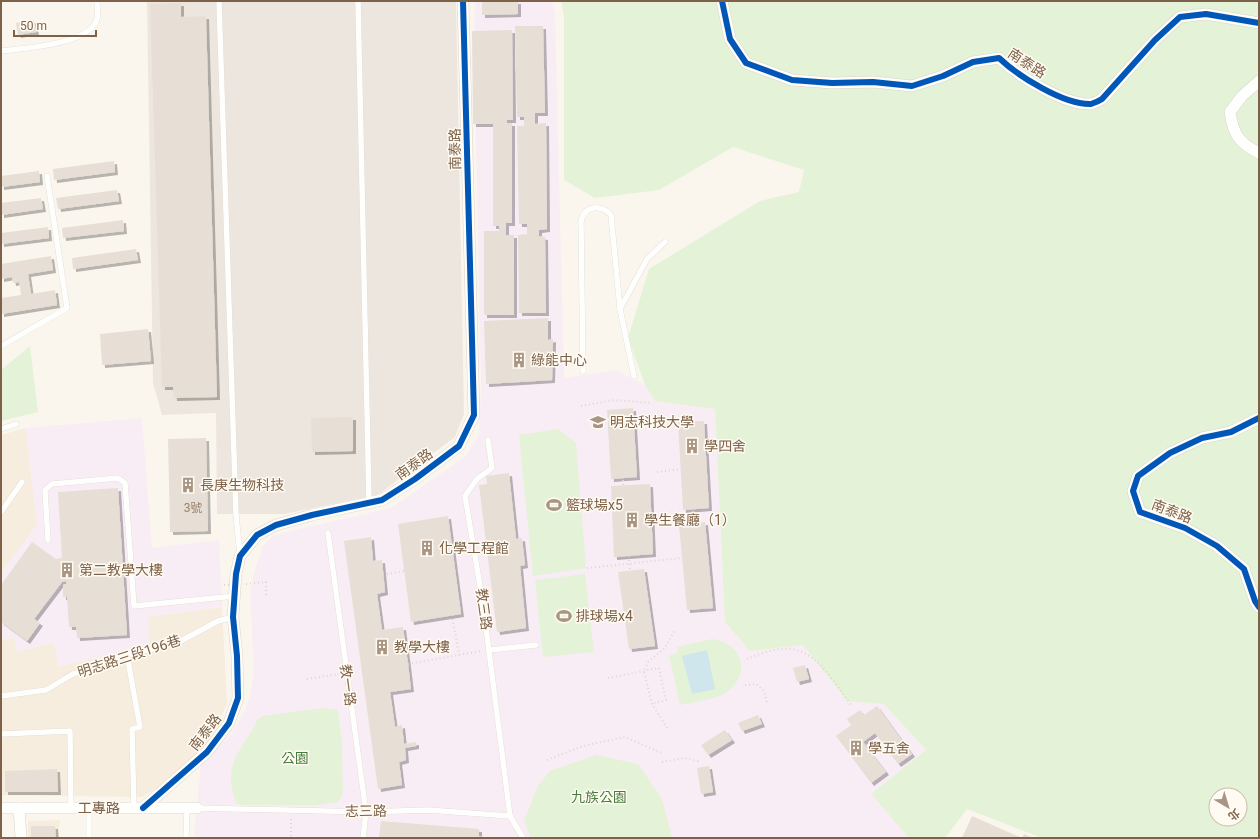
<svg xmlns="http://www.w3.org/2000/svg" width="1260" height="839" viewBox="0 0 1260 839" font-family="Roboto,'Noto Sans TC',sans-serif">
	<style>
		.residential { fill: #f6edde }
		.industrial { fill: #ede6de }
		.education { fill: #f8edf5 }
		.green { fill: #e4f2d7; fill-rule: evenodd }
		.water { fill: #cee6ec }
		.building { fill: #e7dfd5; filter: url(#shadow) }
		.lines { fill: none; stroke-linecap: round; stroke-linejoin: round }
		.service-casing { stroke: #dad3cc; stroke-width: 6 }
		.minor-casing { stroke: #dad3cc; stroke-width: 12 }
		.path { stroke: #ddd6ce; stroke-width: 2; stroke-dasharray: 1 3; stroke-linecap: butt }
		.service { stroke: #fefefc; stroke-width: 5.5 }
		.minor { stroke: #fefefc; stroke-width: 11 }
		.path-bridge { stroke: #ddd6ce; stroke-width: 2; stroke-dasharray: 1 3; stroke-linecap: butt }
		.cycleway-casing { stroke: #fffbf2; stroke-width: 8 }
		.cycleway { stroke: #0057b8; stroke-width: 6 }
		.labels { text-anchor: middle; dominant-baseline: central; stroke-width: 3; stroke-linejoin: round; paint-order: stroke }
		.number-label { font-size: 12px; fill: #99826e }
		.street-label { font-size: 14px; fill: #7d6149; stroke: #fffbf2 }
		.poi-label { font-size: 14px; fill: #7d6149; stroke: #fffbf2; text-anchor: start }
		.park-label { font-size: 14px; fill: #497d3d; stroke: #fffbf2 }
	</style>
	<defs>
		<filter id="shadow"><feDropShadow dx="3" dy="3" stdDeviation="0" flood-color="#0004"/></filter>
	</defs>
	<rect width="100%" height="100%" fill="#faf6ee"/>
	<g class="residential">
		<polygon points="26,428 37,525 1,573 1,435"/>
		<polygon points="222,607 227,704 204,748 158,787 142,797 1,795 1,639 15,638 17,652 54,642 59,667 148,617"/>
		<polygon points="60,820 58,838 28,838 28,821"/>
	</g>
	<polygon class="industrial" points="147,1 456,1 464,414 455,437 378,495 284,514 217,514 216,413 162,415 153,383"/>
	<g class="education">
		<polygon points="475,1 552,1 555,15 564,378 615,370 645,385 655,401 715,409 725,622 750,651 803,645 847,701 884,704 926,750 871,794 909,838 194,838 201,763 232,733 245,710 250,696 254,674 250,595 254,573 263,546 273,536 282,533 391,508 465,457 479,435 481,388 474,38"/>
		<polygon points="142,418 152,548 219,540 222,607 148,617 150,645 59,667 54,642 17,652 15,638 1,639 1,573 37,525 26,428"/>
	</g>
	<g class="green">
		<path d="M561 1H1259V838H1042L967 809 945 838H909L871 794 926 750 884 704 847 701 803 645 750 651 725 622 715 409 655 401 645 385 628 338 649 269 760 201 799 192 804 170 733 147 659 190 595 198 564 180V17ZM1216 795H1240V819H1216Z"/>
		<polygon points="30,346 38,412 1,421 1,370"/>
		<polygon points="558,429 576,443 586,568 533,576 519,435"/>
		<polygon points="585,574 594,652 543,657 535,580"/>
		<path d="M712 639C742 643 752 673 727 692 721 698 690 703 680 705L669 655 678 653 677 647Z"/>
		<path d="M323 708 338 710 342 742 343 794 338 802 319 805H243L236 803C222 760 240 755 258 719L263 716Z"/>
		<polygon points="596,755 638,764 662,799 672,838 531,838 524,821 538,786 550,771"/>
	</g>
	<polygon class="water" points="707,650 715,689 692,694 682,656"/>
	<g class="building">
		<polygon points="482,1 518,1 518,14 482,15"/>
		<polygon points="181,3 181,17 206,16 217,397 174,398 173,387 162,387 150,4"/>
		<polygon points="34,20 36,32 18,35 16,23"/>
		<polygon points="515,26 543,26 545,113 535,113 535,124 546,123 547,229 539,230 539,236 545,237 546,313 519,313 518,235 527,234 527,224 519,224 517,126 524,126 524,117 517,117"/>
		<polygon points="512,30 513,120 507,120 507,123 512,123 512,223 506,223 506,235 514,235 514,315 484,315 484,231 499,231 499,226 493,226 493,124 473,124 472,31"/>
		<polygon points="114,161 115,172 54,180 53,169"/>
		<polygon points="39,171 40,182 1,187 1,176"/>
		<polygon points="117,190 119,201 58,209 56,198"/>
		<polygon points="41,198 43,209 1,215 1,203"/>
		<polygon points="123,220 124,231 63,238 62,228"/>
		<polygon points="48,227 49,238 1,244 1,233"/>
		<polygon points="136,249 138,260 73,269 72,258"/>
		<polygon points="51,256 53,270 28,274 31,294 55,290 57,305 1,314 1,298 21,295 19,282 13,283 12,277 1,279 1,264"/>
		<polygon points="548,318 548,340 553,339 552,380 486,384 484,321"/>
		<polygon points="148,329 151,361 102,365 100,334"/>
		<polygon points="633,408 637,477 611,479 607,410"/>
		<polygon points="353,417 353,451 312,452 311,418"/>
		<polygon points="704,421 709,508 683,510 678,422"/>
		<polygon points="206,438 208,531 170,532 168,439"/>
		<polygon points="509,473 516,539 522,538 525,565 520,566 526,628 497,632 479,485 487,484 486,476"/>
		<polygon points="650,484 653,554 614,557 611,486"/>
		<polygon points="118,488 127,635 77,638 76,627 69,627 67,597 63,597 63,585 66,584 66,581 62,582 34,619 40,623 27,641 1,622 1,585 32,542 56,559 62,558 58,492"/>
		<polygon points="448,516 461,614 411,622 398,524"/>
		<polygon points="705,522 713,608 687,610 679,525"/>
		<polygon points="371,537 373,561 382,560 385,592 377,594 382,630 403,627 408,664 411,689 390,692 395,727 402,725 404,744 416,742 416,746 405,748 406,760 399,762 402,785 378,789 344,541"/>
		<polygon points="644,569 655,646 629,649 618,572"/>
		<polygon points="805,665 809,679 797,682 793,668"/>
		<polygon points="877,706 912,754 898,764 875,733 863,742 886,772 871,783 836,736 851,725 847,719 860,710 864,715"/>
		<polygon points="758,715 762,724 742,731 738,723"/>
		<polygon points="725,730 732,740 708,755 701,745"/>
		<polygon points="709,766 713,792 701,794 697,768"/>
		<polygon points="57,769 58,792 5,792 5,771"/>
		<polygon points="972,816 1022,838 1024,834 1033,838 962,838"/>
		<polygon points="381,821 479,829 479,836 484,838 379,838"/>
		<polygon points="31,826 55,826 56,838 31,838"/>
	</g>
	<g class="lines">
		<defs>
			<g id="service">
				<polyline points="219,1 236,515 240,555"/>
				<polyline points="358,1 369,503"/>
				<path d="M1 51C23 48 90 45 97 19 98 14 97 7 97 1"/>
				<polyline points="620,309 647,259 665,242"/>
				<polyline points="1,346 67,308 47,176"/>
				<path d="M583 371 581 222C584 205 601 204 611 215L620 309 634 376"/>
				<polyline points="1,429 16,424"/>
				<polyline points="488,440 492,468 477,479 465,496 483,604 510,816"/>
				<polyline points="1,512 22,482"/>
				<polyline points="328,533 366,812 363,838"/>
				<polyline points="48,540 45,490 52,484 118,478 125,483 134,606 235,596"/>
				<polyline points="490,650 536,645"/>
				<polyline points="127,655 140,727 132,729 134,808"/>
				<polyline points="1,696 46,690 73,674 127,655 179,642 218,621 233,617"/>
				<polyline points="1,734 70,731 71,808"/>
				<polyline points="197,808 366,812 428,810 510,816 523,838"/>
				<polyline points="89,838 89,808"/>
				<polyline points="186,838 187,808"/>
			</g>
			<g id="minor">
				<path d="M722 1 730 39 746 63 792 80 832 83 873 82 912 86 943 76 973 62 999 58C1018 76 1064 105 1091 104 1094 103 1099 101 1102 99L1155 40 1180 17 1206 14 1259 23"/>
				<path d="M1259 81 1242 96 1230 112C1233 134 1239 143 1259 153"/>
				<polyline points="1259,418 1231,432 1202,438 1170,453 1138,476 1133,491 1140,512 1185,528 1217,546 1244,569 1255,601 1259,607"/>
				<polyline points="1,808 197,808"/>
				<polyline points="19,808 21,838"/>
				<polyline points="143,808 207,752 229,723 238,698 237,656 233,617 236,574 240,556 257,535 276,525 312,515 382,500 415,479 459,446 474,415 463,1"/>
			</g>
		</defs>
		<use href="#service" class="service-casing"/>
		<use href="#minor" class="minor-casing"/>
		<g class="path">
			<polyline points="581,406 614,400 651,403"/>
			<polyline points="657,472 681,469"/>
			<polyline points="623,485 623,478"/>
			<polyline points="587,568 682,558"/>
			<polyline points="383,575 404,571"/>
			<polyline points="246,584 266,582 266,596"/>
			<polyline points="452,615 459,655"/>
			<path d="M747 659C760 654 774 648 789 649 817 650 836 685 851 705"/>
			<polyline points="408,664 481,651"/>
			<polyline points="608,678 659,668 666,700 652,704"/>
			<polyline points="307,679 339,674"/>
			<polyline points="745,685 756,684 764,691 767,702"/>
			<polyline points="667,728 652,704 644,672 648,662 665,648 675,630"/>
			<polyline points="547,760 583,746 625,737 662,753"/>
			<polyline points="662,762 685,758 701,762"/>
			<polyline points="291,819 291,838"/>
		</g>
		<use href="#service" class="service"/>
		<use href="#minor" class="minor"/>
		<g class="path-bridge">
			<polyline points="629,556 630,571"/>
			<polyline points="224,585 237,584"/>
		</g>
		<defs>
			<g id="cycleway">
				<path d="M722 1 730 39 746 63 792 80 832 83 873 82 912 86 943 76 973 62 999 58C1018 76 1064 105 1091 104 1094 103 1099 101 1102 99L1155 40 1180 17 1206 14 1259 23"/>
				<polyline points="1259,418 1231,432 1202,438 1170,453 1138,476 1133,491 1140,512 1185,528 1217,546 1244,569 1255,601 1259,607"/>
				<polyline points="143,808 207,752 229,723 238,698 237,656 233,617 236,574 240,556 257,535 276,525 312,515 382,500 415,479 459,446 474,415 463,1"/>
			</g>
		</defs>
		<use href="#cycleway" class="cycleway-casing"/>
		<use href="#cycleway" class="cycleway"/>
	</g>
	<defs>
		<symbol id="building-bare" viewBox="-9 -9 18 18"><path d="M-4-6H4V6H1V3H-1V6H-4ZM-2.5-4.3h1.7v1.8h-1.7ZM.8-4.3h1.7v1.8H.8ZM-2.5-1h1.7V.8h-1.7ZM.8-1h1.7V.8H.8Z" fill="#a99583" stroke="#fffbf2" stroke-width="2.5" paint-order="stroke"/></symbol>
		<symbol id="university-bare" viewBox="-9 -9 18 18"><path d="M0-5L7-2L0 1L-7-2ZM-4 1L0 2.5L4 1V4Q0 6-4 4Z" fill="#a99583" stroke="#fffbf2" stroke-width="2.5" paint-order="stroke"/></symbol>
		<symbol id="stadium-bare" viewBox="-9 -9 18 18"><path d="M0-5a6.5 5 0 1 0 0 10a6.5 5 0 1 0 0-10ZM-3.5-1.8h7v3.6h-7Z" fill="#a99583" stroke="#fffbf2" stroke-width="2.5" paint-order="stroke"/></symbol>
	</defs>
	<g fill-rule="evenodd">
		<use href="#building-bare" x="508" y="349" width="22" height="22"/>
		<use href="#university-bare" x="587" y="411" width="22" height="22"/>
		<use href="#building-bare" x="681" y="435" width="22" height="22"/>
		<use href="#building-bare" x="177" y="474" width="22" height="22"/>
		<use href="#stadium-bare" x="543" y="494" width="22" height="22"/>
		<use href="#building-bare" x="621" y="509" width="22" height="22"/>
		<use href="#building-bare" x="416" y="537" width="22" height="22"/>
		<use href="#building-bare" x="56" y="559" width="22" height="22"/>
		<use href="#stadium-bare" x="553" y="605" width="22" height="22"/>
		<use href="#building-bare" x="371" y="636" width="22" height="22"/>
		<use href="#building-bare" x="845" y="737" width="22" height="22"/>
	</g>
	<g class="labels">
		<g class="number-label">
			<text x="193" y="508">3號</text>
		</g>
		<g class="street-label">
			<text transform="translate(1027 63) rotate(33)">南泰路</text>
			<text transform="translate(455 149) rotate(-91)">南泰路</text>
			<text transform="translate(414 464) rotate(-36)">南泰路</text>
			<text transform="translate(1172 511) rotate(21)">南泰路</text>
			<text transform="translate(484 609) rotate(82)">教三路</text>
			<text transform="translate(129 656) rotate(-18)">明志路三段196巷</text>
			<text transform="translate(348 685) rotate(82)">教一路</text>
			<text transform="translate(205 732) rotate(-52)">南泰路</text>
			<text x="99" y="808">工專路</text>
			<text transform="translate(366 811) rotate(-1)">志三路</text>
		</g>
		<g class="poi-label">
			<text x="531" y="360">綠能中心</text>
			<text x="610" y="422">明志科技大學</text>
			<text x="704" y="446">學四舍</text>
			<text x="200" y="485">長庚生物科技</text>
			<text x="566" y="505">籃球場x5</text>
			<text x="644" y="520">學生餐廳（1）</text>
			<text x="439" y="548">化學工程館</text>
			<text x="79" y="570">第二教學大樓</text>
			<text x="576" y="616">排球場x4</text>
			<text x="394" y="647">教學大樓</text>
			<text x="868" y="748">學五舍</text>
		</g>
		<g class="park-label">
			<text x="295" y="758">公園</text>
			<text x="599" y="797">九族公園</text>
		</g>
	</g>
	<rect width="1260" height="839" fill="none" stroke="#7d6149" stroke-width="4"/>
	<g transform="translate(1228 807) rotate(142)"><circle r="19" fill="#fffbf2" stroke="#cbbdae"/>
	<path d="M0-3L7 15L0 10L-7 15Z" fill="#a99583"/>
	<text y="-6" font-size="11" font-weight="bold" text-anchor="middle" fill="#7d6149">北</text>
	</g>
	<path d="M14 30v6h82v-6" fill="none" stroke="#7d6149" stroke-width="2"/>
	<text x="20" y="30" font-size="12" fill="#7d6149" stroke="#fffbf2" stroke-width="3" paint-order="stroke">50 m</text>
</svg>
